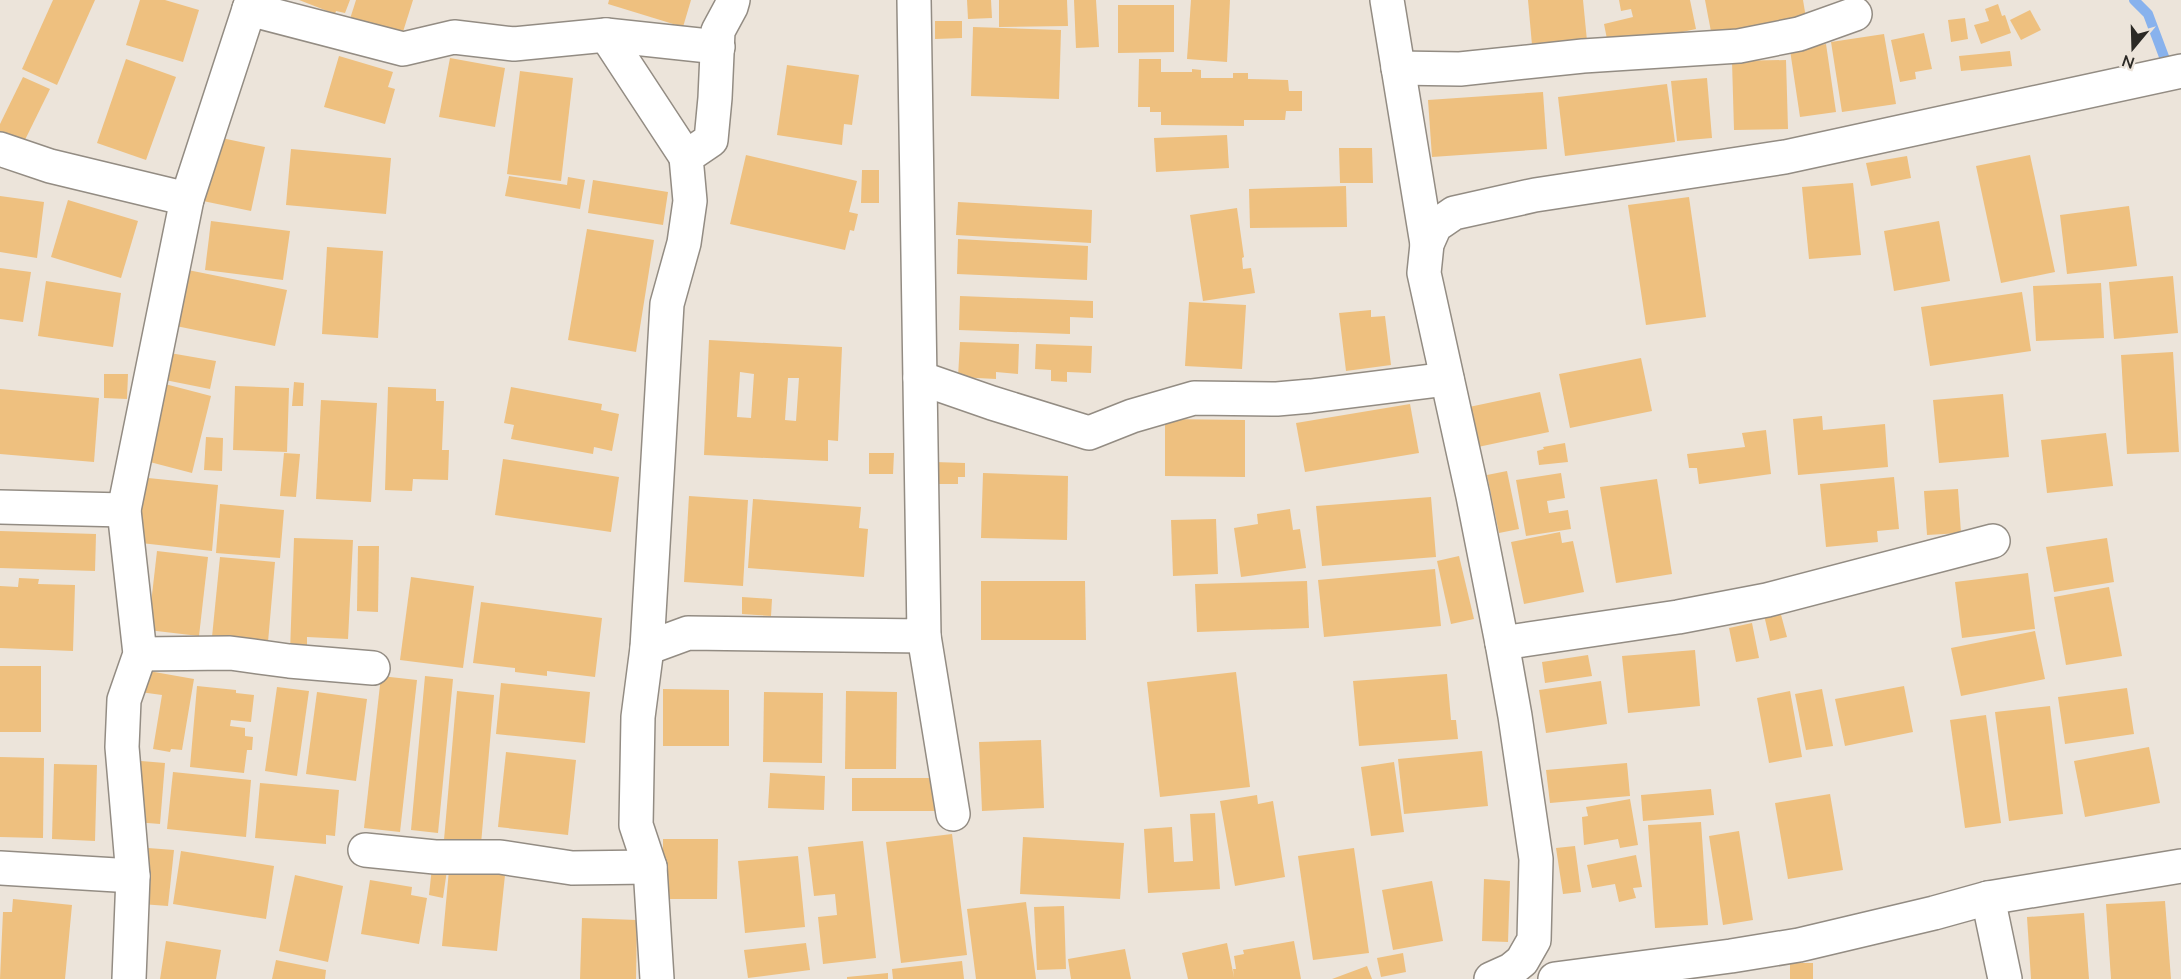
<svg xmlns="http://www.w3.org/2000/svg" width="2181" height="979" viewBox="0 0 2181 979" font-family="Mulish,sans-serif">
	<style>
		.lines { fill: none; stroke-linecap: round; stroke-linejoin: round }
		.stream { stroke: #88b2ed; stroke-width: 10 }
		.building { fill: #eec07f; fill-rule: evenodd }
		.minor-casing { stroke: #938c83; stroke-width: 36 }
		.minor { stroke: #fff; stroke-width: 33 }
	</style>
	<rect width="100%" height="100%" fill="#ece4da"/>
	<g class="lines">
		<polyline class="stream" points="2134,0 2148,14 2169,70"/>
	</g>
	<g class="building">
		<polygon points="53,0 95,0 57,85 22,69"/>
		<polygon points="140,0 165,0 199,10 183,62 126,45"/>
		<polygon points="299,0 350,0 345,13 336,11 335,14"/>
		<polygon points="356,0 413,0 402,35 350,19"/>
		<polygon points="609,0 691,0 683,27 608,4"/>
		<polygon points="967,0 991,0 992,18 968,19"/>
		<polygon points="999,0 1067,0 1068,26 999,27"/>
		<polygon points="1074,0 1096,0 1099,47 1076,48"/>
		<polygon points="1191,0 1230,0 1227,62 1187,59"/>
		<polygon points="1528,0 1583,0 1587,41 1532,45"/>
		<polygon points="1619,0 1690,0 1696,29 1641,41 1608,44 1604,24 1633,17 1631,9 1621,11"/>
		<polygon points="1705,0 1803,0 1806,18 1712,37"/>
		<polygon points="1998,4 2002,16 2005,15 2011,33 1981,44 1974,25 1989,21 1985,9"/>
		<polygon points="1118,5 1174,5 1174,52 1118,53"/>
		<polygon points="2030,10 2041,30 2021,40 2010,20"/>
		<polygon points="1965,18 1968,39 1951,42 1948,20"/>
		<polygon points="935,21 962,21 962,38 935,39"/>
		<polygon points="973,27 1061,30 1059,99 971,96"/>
		<polygon points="1924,33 1932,69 1915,72 1916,79 1900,82 1891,40"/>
		<polygon points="1884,34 1896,104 1842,112 1831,42"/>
		<polygon points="1826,44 1836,112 1800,117 1790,50"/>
		<polygon points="2010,51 2012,66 1961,71 1959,56"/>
		<polygon points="339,56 393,72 388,87 395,89 385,124 324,107"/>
		<polygon points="450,58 505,68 495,127 439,117"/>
		<polygon points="126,59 176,77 146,160 97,143"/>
		<polygon points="1139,59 1161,59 1161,72 1192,72 1192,69 1201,70 1201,78 1233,78 1233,73 1248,73 1248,79 1288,80 1289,91 1302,91 1302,111 1286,111 1285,120 1244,120 1244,126 1161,125 1161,112 1150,112 1150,107 1138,107"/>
		<polygon points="1786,60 1788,129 1734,130 1732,61"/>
		<polygon points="787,65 859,75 852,125 844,124 842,145 777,135"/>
		<polygon points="520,71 573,78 561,181 507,174"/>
		<polygon points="23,77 50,89 20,150 0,141 0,124"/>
		<polygon points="1707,78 1712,138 1677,141 1671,81"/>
		<polygon points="1667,84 1675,142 1565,156 1558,97"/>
		<polygon points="1543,92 1547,149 1432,157 1428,100"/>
		<polygon points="1227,135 1229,168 1156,172 1154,138"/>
		<polygon points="217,137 265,147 251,211 203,201"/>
		<polygon points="1339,148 1372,148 1373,183 1340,183"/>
		<polygon points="291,149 391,158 386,214 286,205"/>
		<polygon points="746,155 857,181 849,212 858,214 854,231 850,230 845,250 730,224"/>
		<polygon points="2030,155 2055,272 2001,283 1976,166"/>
		<polygon points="1907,156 1911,178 1871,186 1866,163"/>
		<polygon points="862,170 879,170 879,203 861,203"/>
		<polygon points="509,176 567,185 568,177 585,180 580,209 505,196"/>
		<polygon points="593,180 668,192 663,225 588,213"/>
		<polygon points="1853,183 1861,255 1809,259 1802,187"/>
		<polygon points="1346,186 1347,227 1250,228 1249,189"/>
		<polygon points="0,196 44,202 37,258 0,252"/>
		<polygon points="1689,197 1706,317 1646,325 1628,205"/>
		<polygon points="68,200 138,221 121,278 51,257"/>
		<polygon points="958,202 1092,210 1091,243 956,235"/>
		<polygon points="2129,206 2137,266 2067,274 2060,215"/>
		<polygon points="1237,208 1244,257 1242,258 1243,269 1251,268 1255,293 1203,301 1190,215"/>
		<polygon points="211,221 290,231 283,280 205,270"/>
		<polygon points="1939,221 1950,281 1894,291 1884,231"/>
		<polygon points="587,229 654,240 636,352 568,340"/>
		<polygon points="958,239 1088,246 1087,280 957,274"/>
		<polygon points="327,247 383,251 378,338 322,334"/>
		<polygon points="0,268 31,272 23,322 0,319"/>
		<polygon points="183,269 287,290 275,346 171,325"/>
		<polygon points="2173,276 2178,333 2114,339 2109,282"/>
		<polygon points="46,281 121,293 113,347 38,336"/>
		<polygon points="2101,283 2104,338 2036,341 2033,286"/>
		<polygon points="2022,292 2031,351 1930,366 1921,307"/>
		<polygon points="960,296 1093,301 1093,318 1070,317 1070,334 959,330"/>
		<polygon points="1189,302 1246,305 1242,369 1185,366"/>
		<polygon points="1371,310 1371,317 1385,316 1391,365 1346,371 1339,313"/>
		<path d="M709 340 842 347 838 441 828 440V461L704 455ZM740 372 754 374 751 418 737 417ZM788 378H799L796 421 785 420Z"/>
		<polygon points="960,342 1019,344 1018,374 996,372 996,379 958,377"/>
		<polygon points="1036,344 1092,346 1091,373 1067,372 1067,382 1051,381 1051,370 1035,369"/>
		<polygon points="2173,352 2179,452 2127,454 2121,355"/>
		<polygon points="170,353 216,361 210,389 165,380"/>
		<polygon points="1641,358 1652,411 1570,428 1559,374"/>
		<polygon points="104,374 128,374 127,399 104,398"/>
		<polygon points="294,382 304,383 303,406 292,406"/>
		<polygon points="165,384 211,396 192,473 146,461"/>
		<polygon points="235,386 289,388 287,452 233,450"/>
		<polygon points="388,387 436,389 436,401 444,401 442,450 449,450 448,480 413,479 412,491 385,490"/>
		<polygon points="511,387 602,404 601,410 619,414 612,451 594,447 593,454 511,439 514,425 504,423"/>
		<polygon points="0,389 99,398 94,462 0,454"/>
		<polygon points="1540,392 1549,432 1478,447 1469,407"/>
		<polygon points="2003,394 2009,457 1939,463 1933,400"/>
		<polygon points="321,400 377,403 371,502 316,499"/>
		<polygon points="1410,404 1419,453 1305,472 1296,423"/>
		<polygon points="1822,416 1823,430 1885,424 1888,467 1798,475 1793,419"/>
		<polygon points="1165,419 1245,420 1245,477 1165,476"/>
		<polygon points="1766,430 1771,474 1699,484 1697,468 1689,468 1687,454 1745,447 1742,433"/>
		<polygon points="2106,433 2113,486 2047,493 2041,440"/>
		<polygon points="206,437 223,438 222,471 204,470"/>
		<polygon points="1565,443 1568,462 1539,465 1537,451 1544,449 1543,447"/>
		<polygon points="284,453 300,454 296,497 280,496"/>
		<polygon points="869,453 894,453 893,474 869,474"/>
		<polygon points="503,459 619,477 611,532 495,515"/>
		<polygon points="935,462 965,463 965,477 958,477 958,484 934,484"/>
		<polygon points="1507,471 1519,529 1499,533 1487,475"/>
		<polygon points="983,473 1068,476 1067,540 981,538"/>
		<polygon points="1561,473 1565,498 1547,501 1549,513 1568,510 1571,529 1526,536 1516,480"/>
		<polygon points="138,477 218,485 212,551 132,542"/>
		<polygon points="1894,477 1899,529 1877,531 1878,542 1826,547 1820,484"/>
		<polygon points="1657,479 1672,574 1616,583 1600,487"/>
		<polygon points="1958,489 1961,533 1927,535 1924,491"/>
		<polygon points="689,496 748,500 743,586 684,582"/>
		<polygon points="1431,497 1436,557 1322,566 1316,506"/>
		<polygon points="753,499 861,507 859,528 868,529 864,577 748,568"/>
		<polygon points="220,504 284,510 280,558 216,553"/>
		<polygon points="1290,509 1293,530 1300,529 1306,568 1241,577 1234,528 1258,524 1257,514"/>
		<polygon points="1216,519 1218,574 1173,576 1171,520"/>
		<polygon points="0,531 96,534 95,571 0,568"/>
		<polygon points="1560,532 1562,543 1573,541 1584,592 1524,604 1511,542"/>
		<polygon points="294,538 353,540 348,639 307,637 307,653 290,652"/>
		<polygon points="2107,538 2114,582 2054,592 2046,547"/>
		<polygon points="358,546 379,546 378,612 357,611"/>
		<polygon points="157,551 208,557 199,636 148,630"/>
		<polygon points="1459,556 1474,619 1451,624 1437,561"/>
		<polygon points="220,557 275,562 268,642 212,637"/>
		<polygon points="1435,569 1441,626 1324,637 1318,580"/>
		<polygon points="2028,573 2035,629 1962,638 1955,582"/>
		<polygon points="411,577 474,586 463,668 400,660"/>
		<polygon points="19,578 39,579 38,584 75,585 73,651 0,648 0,586 18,587"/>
		<polygon points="981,581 1085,581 1086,640 981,640"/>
		<polygon points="1307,581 1309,628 1197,632 1195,584"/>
		<polygon points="2109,587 2122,656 2066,665 2054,597"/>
		<polygon points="742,597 772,599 771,616 742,614"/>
		<polygon points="481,602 602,618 595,677 547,671 547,676 515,672 515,668 473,663"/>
		<polygon points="1780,611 1787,637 1770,641 1764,615"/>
		<polygon points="1752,623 1759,658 1736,662 1729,628"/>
		<polygon points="2035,631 2045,679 1961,696 1951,648"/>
		<polygon points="1695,650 1700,706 1628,713 1622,656"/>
		<polygon points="1588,655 1592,676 1545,683 1542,662"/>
		<rect x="0" y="666" width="41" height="66"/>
		<polygon points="143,670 194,679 182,750 171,749 170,752 153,749 162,695 140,692"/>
		<polygon points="1236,672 1250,787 1160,797 1147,682"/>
		<polygon points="1447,674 1451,720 1456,720 1458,739 1359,746 1353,681"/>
		<polygon points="381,676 417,680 400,832 364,828"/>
		<polygon points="425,676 453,679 438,833 411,830"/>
		<polygon points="1601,681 1607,724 1546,733 1539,690"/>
		<polygon points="501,683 590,692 585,743 496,734"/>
		<polygon points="197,686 236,690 236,693 254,695 251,722 231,720 230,726 245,728 245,736 253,737 252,750 247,750 244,773 190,767"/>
		<polygon points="1904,686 1913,732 1845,746 1835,699"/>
		<polygon points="277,687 309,691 297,776 265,771"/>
		<polygon points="2127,688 2134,734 2065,744 2058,697"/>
		<polygon points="663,689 729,690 729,746 663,746"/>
		<polygon points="1822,689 1833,746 1806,750 1795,694"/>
		<polygon points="457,691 494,695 481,844 444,840"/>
		<polygon points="846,691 897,692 896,769 845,769"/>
		<polygon points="1790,691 1802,757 1769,763 1757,698"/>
		<polygon points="317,692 367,699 356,781 306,774"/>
		<polygon points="764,692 823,693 822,763 763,762"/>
		<polygon points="2050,706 2063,814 2009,821 1995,712"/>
		<polygon points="1986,715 2001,823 1965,828 1950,720"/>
		<polygon points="1041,740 1044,808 982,811 979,742"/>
		<polygon points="2149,747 2160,803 2085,817 2074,761"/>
		<polygon points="1482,751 1488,806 1404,814 1398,759"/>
		<polygon points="506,752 576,760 568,835 498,827"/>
		<polygon points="0,757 44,758 43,838 0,837"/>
		<polygon points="141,761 165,763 160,824 135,822"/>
		<polygon points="1394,762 1404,832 1371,836 1361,767"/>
		<polygon points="1627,763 1630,796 1550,803 1546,770"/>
		<polygon points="54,764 97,765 95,841 52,839"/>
		<polygon points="173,772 251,780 246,837 167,829"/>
		<polygon points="770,773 825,776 824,810 768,808"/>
		<polygon points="852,778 936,778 937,811 852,811"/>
		<polygon points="260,783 339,790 335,836 326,835 326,844 255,838"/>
		<polygon points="1711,789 1714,815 1643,821 1641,795"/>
		<polygon points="1830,794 1843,870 1788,879 1775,803"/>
		<polygon points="1257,795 1258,804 1273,801 1285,877 1235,886 1220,801"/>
		<polygon points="1630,799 1638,845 1620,848 1618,839 1584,845 1582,817 1588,816 1586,807"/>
		<polygon points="1215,813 1220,889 1148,893 1144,829 1172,827 1174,862 1193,861 1190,814"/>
		<polygon points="1701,822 1708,925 1655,928 1648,825"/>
		<polygon points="1739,831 1753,920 1723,925 1709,836"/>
		<polygon points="952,834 967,955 901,963 886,842"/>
		<polygon points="1023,837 1124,843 1120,899 1020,894"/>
		<polygon points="663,839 718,839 717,899 663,899"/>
		<polygon points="863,841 876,958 823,964 818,917 837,915 835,894 814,896 808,847"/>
		<polygon points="1575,846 1581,892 1563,894 1556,848"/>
		<polygon points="148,848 174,850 168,906 141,904"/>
		<polygon points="1354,848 1369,953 1313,960 1298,856"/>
		<polygon points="181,851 274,866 266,919 173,904"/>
		<polygon points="1636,855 1642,887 1633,888 1636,898 1619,902 1615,884 1592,888 1587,865"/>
		<polygon points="798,856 805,927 745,933 738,861"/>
		<polygon points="432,867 447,870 443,898 429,895"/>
		<polygon points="449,870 505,875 497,951 442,946"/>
		<polygon points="295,875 343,886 328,962 279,951"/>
		<polygon points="1484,879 1510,881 1508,942 1482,941"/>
		<polygon points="370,880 412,887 411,895 427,898 419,944 361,934"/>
		<polygon points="1432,881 1443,941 1393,950 1382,890"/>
		<polygon points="13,899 72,905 65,979 0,979 3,912 12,912"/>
		<polygon points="2165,901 2171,979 2111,979 2106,904"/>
		<polygon points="1026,902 1036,979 976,979 967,909"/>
		<polygon points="1064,906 1066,969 1037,970 1034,907"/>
		<polygon points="2084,913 2089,979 2031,979 2027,917"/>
		<polygon points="582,918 637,920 636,979 580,979"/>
		<polygon points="166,941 221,950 216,979 160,979"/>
		<polygon points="1294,941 1301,979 1188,979 1182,953 1227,943 1234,977 1233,969 1236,969 1234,956 1244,954 1243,950"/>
		<polygon points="806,943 810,970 748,978 744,950"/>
		<polygon points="1125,949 1131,979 1071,979 1068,959"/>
		<polygon points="1403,953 1406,972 1381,977 1377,958"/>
		<polygon points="276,960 326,970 325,979 272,979"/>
		<polygon points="962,961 964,979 893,979 892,969"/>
		<rect x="1790" y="963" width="23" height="16"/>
		<polygon points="1367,966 1372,979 1332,979"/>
		<polygon points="888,973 888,979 847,979 847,977"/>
	</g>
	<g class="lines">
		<defs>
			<g id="minor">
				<polyline points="1387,0 1427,244"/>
				<polyline points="249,9 403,49 454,37 514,44 606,35 718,47"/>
				<polyline points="606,35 686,157"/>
				<polyline points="1398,68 1460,69 1583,56 1739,46 1799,34 1855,14"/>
				<polyline points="0,149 50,166 187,199 252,0"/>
				<polyline points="920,378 992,403 1089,433 1132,416 1194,398 1277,399 1311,396 1447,379"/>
				<polyline points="0,507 124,510"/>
				<polyline points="924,636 953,814"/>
				<polyline points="1502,643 1678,617 1767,600 1993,541"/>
				<polyline points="647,648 688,633 924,636 914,0"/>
				<polyline points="140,654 230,653 289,661 373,668"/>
				<polyline points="365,850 435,857 500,857 572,868 650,867"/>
				<polyline points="0,868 133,876"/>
				<polyline points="1988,898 2005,979"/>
				<polyline points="129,979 133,876 122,747 124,700 140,654 124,510 187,199"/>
				<polyline points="657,979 650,867 636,825 638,717 647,648 651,580 667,304 684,243 690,201 686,157 711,140 715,98 718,31 731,7 733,0"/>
				<polyline points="1491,979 1511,970 1522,961 1534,940 1536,859 1515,716 1502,643 1473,496 1424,273 1427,244 1435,226 1454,213 1535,195 1785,157 2181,71"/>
				<polyline points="1555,979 1731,956 1799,945 1934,913 1988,898 2181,866"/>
			</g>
		</defs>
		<use href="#minor" class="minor-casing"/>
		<use href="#minor" class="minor"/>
	</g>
	<g transform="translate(2133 48) rotate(199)" stroke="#ece4da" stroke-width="4.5" paint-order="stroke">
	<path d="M0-4.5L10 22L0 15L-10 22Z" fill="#2b2925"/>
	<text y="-9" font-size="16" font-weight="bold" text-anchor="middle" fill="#2b2925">N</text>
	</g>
</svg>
